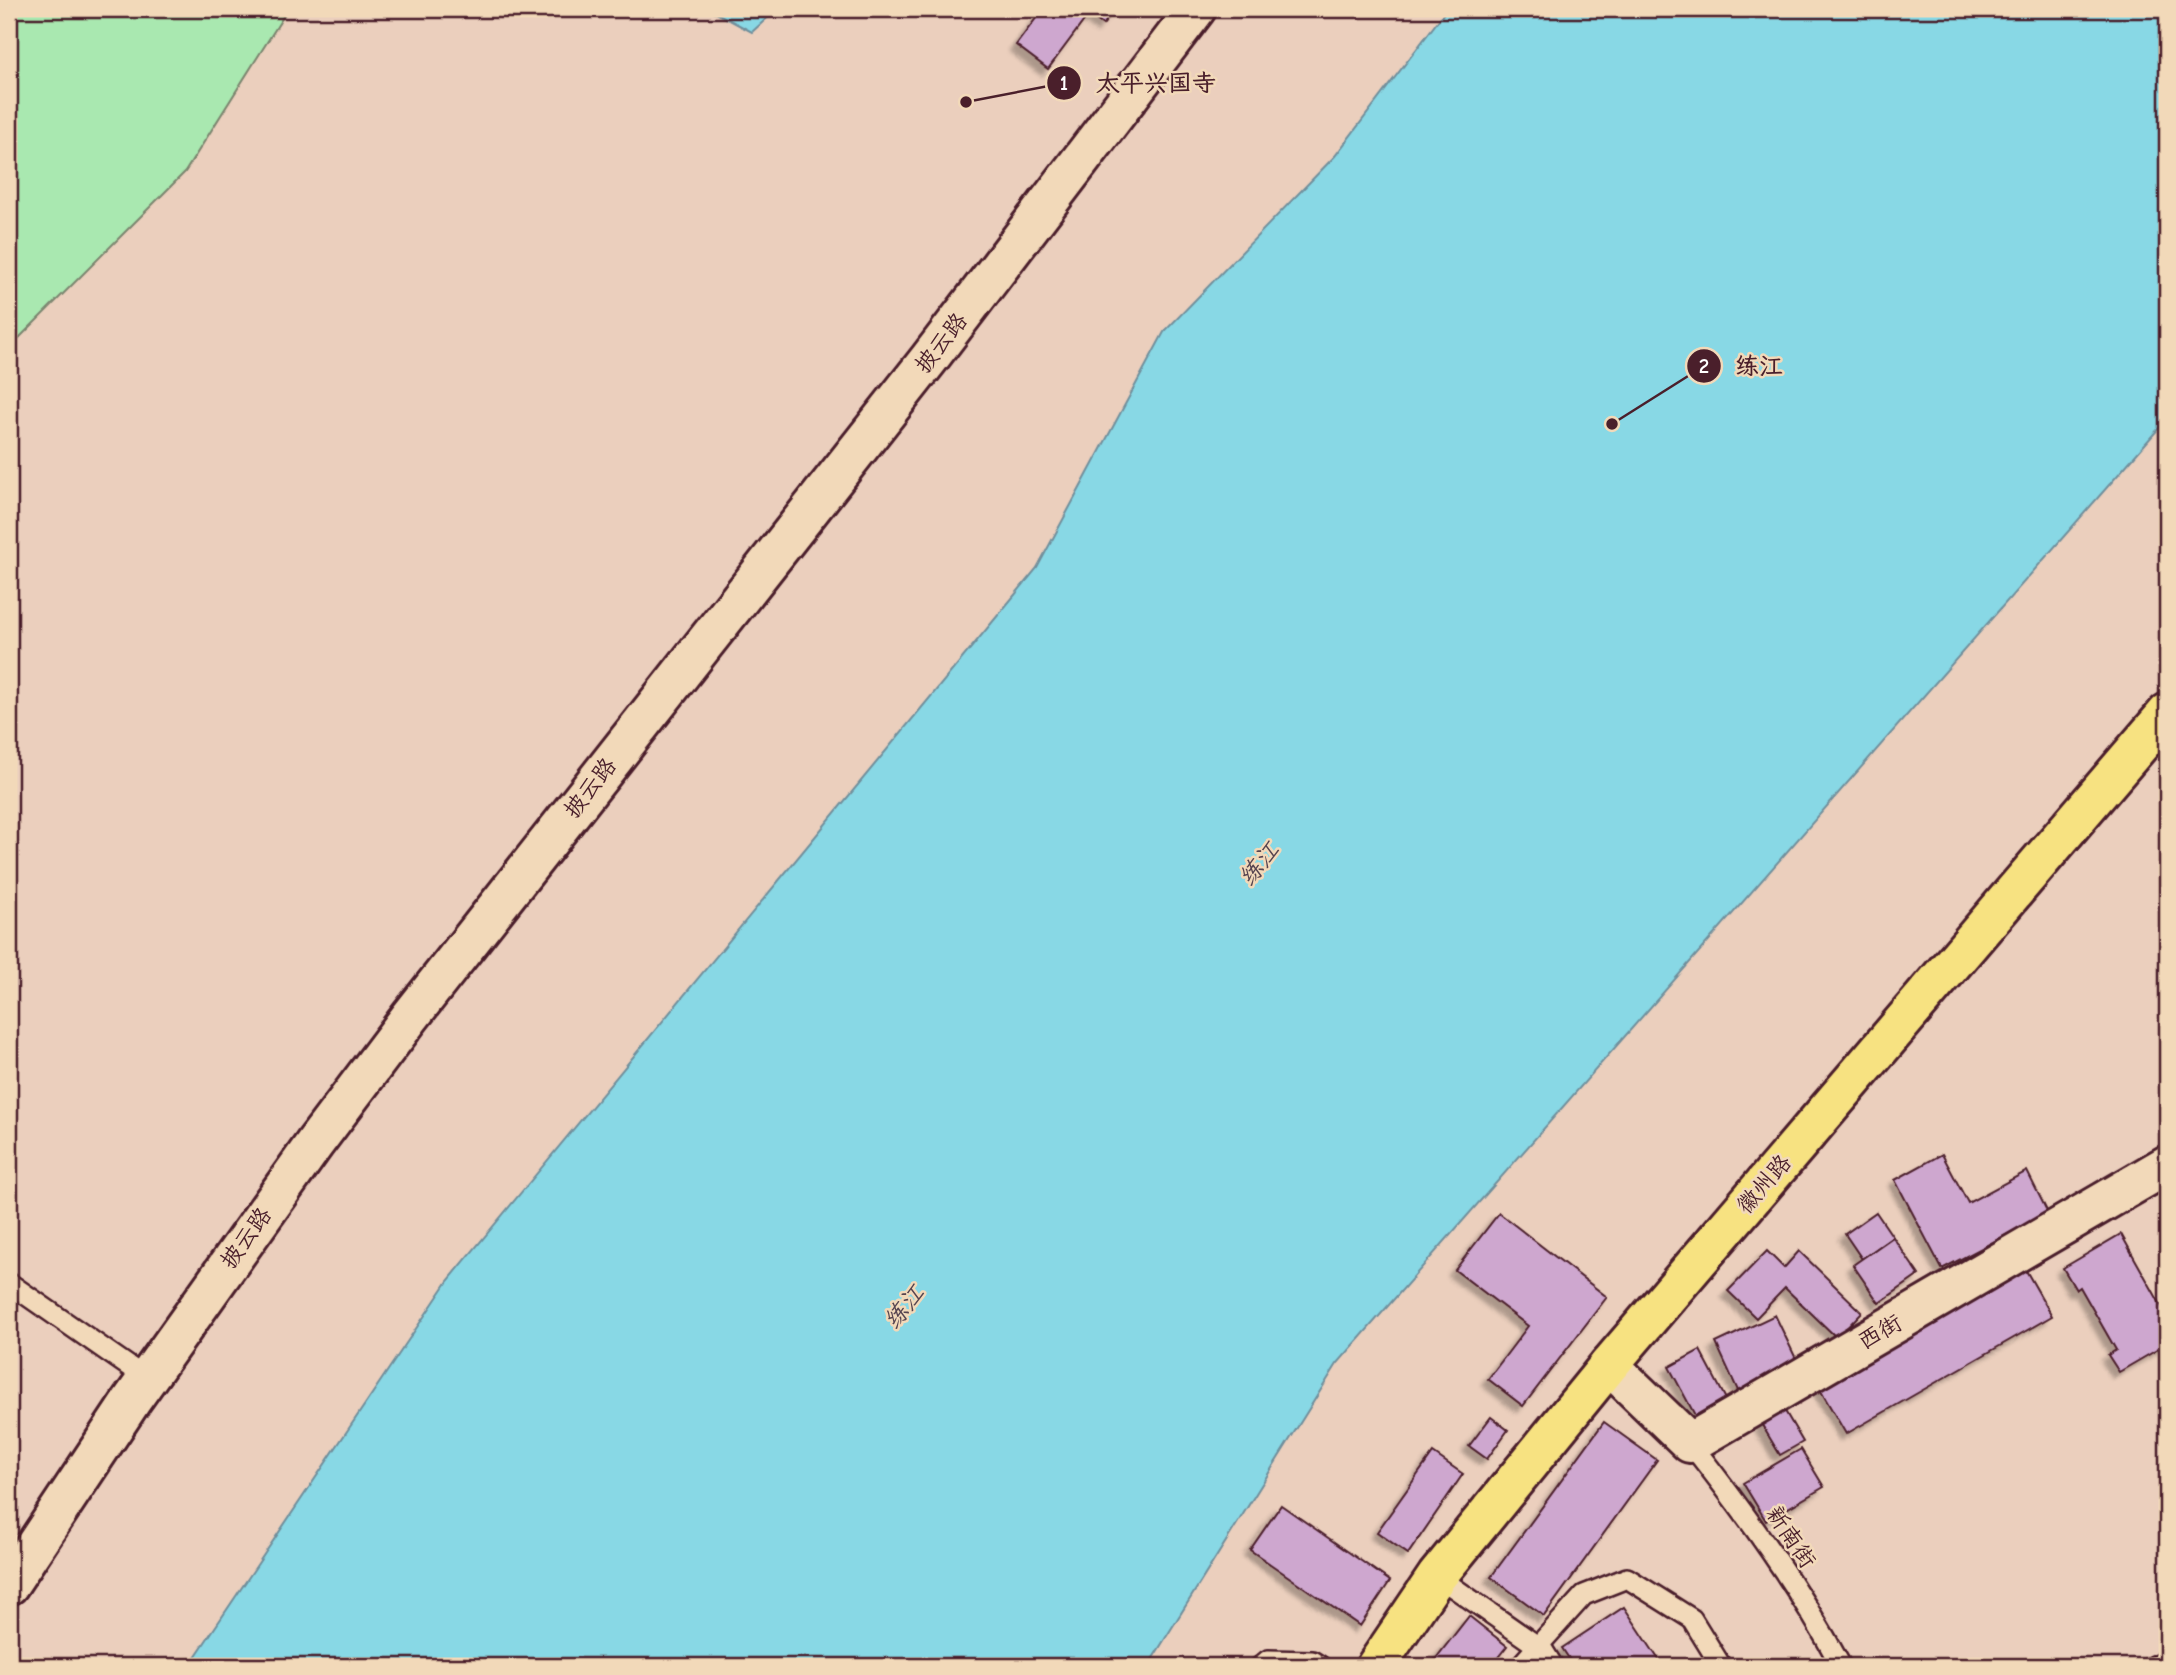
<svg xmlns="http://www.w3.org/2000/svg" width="2176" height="1675" viewBox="0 0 2176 1675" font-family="'Comic Neue','LXGW WenKai TC',sans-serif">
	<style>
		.green { fill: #a9e8b0; stroke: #7a846e; stroke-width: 2 }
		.water { fill: #88d8e5; stroke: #6f8e9b; stroke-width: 2 }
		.building { fill: #cea7cf; stroke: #4a1f2b; stroke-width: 2; filter: url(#shadow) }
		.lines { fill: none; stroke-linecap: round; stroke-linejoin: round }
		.lane-casing { stroke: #4a1f2b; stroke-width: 24 }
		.street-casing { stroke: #4a1f2b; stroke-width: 44 }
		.secondary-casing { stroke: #4a1f2b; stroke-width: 44 }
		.primary-casing { stroke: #4a1f2b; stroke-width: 44 }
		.lane { stroke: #f2d9b9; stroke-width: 19 }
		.street { stroke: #f2d9b9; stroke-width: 38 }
		.secondary { stroke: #f2d9b9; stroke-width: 38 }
		.primary { stroke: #f7e281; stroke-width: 38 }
		.labels { text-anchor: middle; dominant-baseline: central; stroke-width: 5; stroke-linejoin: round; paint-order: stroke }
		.street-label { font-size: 23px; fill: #4a1f2b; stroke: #f2d9b9 }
		.water-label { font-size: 24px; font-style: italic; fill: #564450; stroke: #f2d9b9 }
		.leader { fill: none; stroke: #4a1f2b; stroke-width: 2.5 }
		.callout-dot { fill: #4a1f2b; stroke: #f2d9b9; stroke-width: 2.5 }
		.mark-label { font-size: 21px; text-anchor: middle; font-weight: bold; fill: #fff }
		.callout-label { font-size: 24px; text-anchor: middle; font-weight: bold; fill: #4a1f2b; stroke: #f2d9b9; stroke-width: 5; stroke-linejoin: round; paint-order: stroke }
	</style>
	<defs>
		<filter id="shadow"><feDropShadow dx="-6" dy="6" stdDeviation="2" flood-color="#0004"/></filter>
	</defs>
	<rect width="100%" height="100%" fill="#ebcfbd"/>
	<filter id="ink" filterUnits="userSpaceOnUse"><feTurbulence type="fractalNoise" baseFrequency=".0143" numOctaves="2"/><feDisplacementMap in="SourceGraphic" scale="14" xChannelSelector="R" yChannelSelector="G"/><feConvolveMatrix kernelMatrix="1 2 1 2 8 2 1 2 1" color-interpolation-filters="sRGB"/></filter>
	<g filter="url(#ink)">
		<polygon class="green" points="9,9 288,9 185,172 9,348"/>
		<g class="water">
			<polygon points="709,9 777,9 752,32"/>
			<polygon points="1447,9 2167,9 2167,419 1337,1364 1148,1666 189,1666 448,1281 1037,568 1164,332 1335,156"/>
		</g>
		<g class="building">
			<polygon points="1043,9 1082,9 1089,14 1048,69 1016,45"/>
			<polygon points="1082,9 1115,9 1103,25"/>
			<polygon points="1942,1154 1968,1203 2027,1171 2048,1213 1942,1269 1895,1180"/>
			<polygon points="1876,1212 1893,1237 1862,1259 1845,1234"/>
			<polygon points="1499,1213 1607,1297 1523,1406 1488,1379 1528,1326 1455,1270"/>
			<polygon points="2121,1234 2167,1316 2167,1344 2119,1372 2108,1355 2116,1350 2080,1287 2076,1290 2063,1268"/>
			<polygon points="1893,1237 1919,1275 1879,1303 1853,1265"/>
			<polygon points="1767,1251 1784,1268 1799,1251 1862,1312 1837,1338 1785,1288 1756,1318 1728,1291"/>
			<polygon points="2024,1267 2052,1316 1846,1434 1818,1386"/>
			<polygon points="1775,1315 1799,1365 1739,1393 1716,1343"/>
			<polygon points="1700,1350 1728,1403 1697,1419 1669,1367"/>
			<polygon points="1782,1406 1803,1442 1780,1455 1759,1420"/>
			<polygon points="1491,1417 1508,1430 1487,1459 1469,1446"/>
			<polygon points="1604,1422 1657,1460 1544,1616 1491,1577"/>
			<polygon points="1801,1449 1824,1487 1766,1521 1743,1483"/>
			<polygon points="1433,1453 1463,1474 1408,1554 1377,1532"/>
			<polygon points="1281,1505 1390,1581 1360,1626 1250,1550"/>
			<polygon points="1624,1607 1663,1666 1574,1666 1562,1648"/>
			<polygon points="1469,1616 1507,1646 1491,1666 1430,1666"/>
		</g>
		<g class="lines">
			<defs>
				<g id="lane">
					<polyline points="9,1283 147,1379"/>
					<path d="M1690 1443C1746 1514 1798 1586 1841 1666"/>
					<polyline points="1437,1576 1543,1650 1553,1666"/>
					<polyline points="1261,1666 1268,1660 1312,1661 1320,1666"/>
					<polyline points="1520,1666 1584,1595 1627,1578 1692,1619 1721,1666"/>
					<polyline points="2153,1666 2167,1660"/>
				</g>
				<polyline id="street" points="1609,1365 1690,1443 2167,1165"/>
				<polyline id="secondary" points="9,1585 132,1400 315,1143 410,1017 929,359 1196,9"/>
				<polyline id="primary" points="1376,1666 1437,1576 1609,1365 2167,713"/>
			</defs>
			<use href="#lane" class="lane-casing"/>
			<use href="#street" class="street-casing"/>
			<use href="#secondary" class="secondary-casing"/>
			<use href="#primary" class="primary-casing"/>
			<use href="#lane" class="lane"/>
			<use href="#street" class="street"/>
			<use href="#secondary" class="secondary"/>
			<use href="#primary" class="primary"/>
		</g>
	</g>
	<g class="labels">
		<g class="street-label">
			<text transform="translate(941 343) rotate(-52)">披云路</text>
			<text transform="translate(590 788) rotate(-52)">披云路</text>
			<text transform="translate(1764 1184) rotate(-49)">徽州路</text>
			<text transform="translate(246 1238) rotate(-54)">披云路</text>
			<text transform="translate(1880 1332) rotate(-30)">西街</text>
			<text transform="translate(1791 1537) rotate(56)">新南街</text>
		</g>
		<g class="water-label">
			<text transform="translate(1259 864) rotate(-51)">练江</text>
			<text transform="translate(904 1307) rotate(-51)">练江</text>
		</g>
	</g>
	<path class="leader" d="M966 102L1064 83M1612 424L1704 366"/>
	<g class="callout-dot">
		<circle cx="966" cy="102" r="7"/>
		<circle cx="1612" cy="424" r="7"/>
		<circle cx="1064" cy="83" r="18"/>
		<circle cx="1704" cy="366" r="18"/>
	</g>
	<g class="mark-label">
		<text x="1064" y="90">1</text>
		<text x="1704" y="373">2</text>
	</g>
	<g class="callout-label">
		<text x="1156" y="91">太平兴国寺</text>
		<text x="1759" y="374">练江</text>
	</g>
	<rect width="2176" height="1675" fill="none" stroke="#f2d9b9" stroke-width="35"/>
	<rect x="18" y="18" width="2141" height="1640" fill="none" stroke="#4a1f2b" stroke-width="2.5" filter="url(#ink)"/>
</svg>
